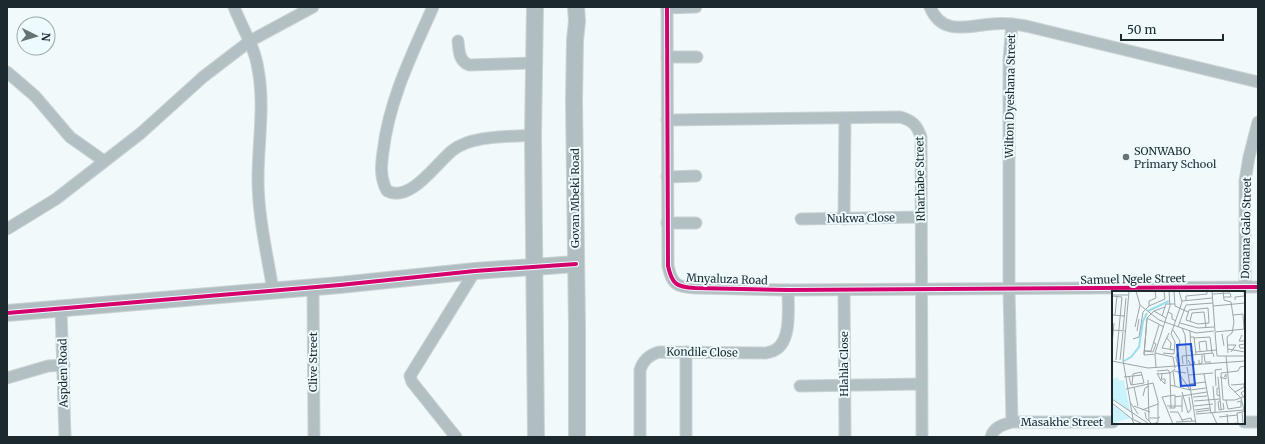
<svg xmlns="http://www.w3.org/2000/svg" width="1265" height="444" viewBox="0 0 1265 444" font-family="Merriweather,serif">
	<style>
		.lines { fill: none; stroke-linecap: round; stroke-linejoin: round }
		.street-casing { stroke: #cbd3d5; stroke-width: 13 }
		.secondary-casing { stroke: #cbd3d5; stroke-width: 18 }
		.street { stroke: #b3c0c3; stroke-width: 11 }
		.secondary { stroke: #b0bec1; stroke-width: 16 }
		.cycleway-casing { stroke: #edfbff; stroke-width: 6 }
		.cycleway { stroke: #d6006c; stroke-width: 4 }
		.poi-dot { fill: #677275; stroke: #edfbff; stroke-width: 1.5 }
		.labels { text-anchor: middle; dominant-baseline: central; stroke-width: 4; stroke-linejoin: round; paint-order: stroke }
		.street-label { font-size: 11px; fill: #1c2a2d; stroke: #edfbff }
		.poi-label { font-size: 11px; fill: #1c2a2d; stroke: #edfbff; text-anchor: start }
		.inset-river { fill: none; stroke: #9adeed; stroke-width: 2 }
		.inset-road { fill: none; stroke: #9ca6a9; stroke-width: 1 }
		.view { fill: #1d4ed8; fill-opacity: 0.15; stroke: #1d4ed8; stroke-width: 2 }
		.inset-edge { fill: none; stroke: #1c2a2d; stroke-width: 2 }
	</style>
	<rect width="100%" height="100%" fill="#f1f9fb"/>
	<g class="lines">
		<defs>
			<g id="street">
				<path d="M234 7C242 28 255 47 258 69 265 106 258 142 258 179 258 216 267 254 273 290"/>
				<path d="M433 7C412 54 389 100 383 152 381 166 380 178 387 191 411 203 436 163 453 150 472 135 509 137 533 135"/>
				<path d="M667 7 668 266C672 284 676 287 695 288L788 290 1258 287"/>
				<path d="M930 7C942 36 967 26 992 24 1003 23 1015 24 1026 26L1258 82"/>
				<polyline points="667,8 696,7"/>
				<path d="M458 41C459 51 459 61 469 65L534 63"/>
				<polyline points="667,57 697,57"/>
				<polyline points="7,72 35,96 70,137 104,161"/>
				<path d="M667 120 900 117C912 120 917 125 921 137L922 437"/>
				<polyline points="667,177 696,176"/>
				<polyline points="801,219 921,217"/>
				<polyline points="844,219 845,118"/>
				<polyline points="667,223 696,223"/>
				<polyline points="7,229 56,199 141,133 203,77 250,41 313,7"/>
				<polyline points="313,287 314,437"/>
				<polyline points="1245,287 1245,181 1249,157 1258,122"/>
				<polyline points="844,290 845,437"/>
				<polyline points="61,309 65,437"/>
				<polyline points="686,352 686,437"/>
				<polyline points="7,378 48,366 64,365"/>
				<polyline points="800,386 921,384"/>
				<polyline points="1012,422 1009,289 1009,59 1012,24"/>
				<polyline points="1244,422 1258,422"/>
				<polyline points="456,437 412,382 410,376 475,271"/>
				<path d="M640 437V370C643 360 649 355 659 352L766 353C768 352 772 352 775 350 792 341 788 307 788 290"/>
				<path d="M991 437C994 427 1002 425 1012 422H1113"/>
			</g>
			<g id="secondary">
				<polyline points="535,7 533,135 536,437"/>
				<polyline points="576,7 577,21 575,40 574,101 577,327 577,437"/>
				<polyline points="7,313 340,285 475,271 576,264"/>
			</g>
		</defs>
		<use href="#street" class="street-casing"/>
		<use href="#secondary" class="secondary-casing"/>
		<use href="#street" class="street"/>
		<use href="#secondary" class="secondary"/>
		<defs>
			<g id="cycleway">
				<path d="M667 7 668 266C672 284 676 287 695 288L788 290 1258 287"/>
				<polyline points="7,313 340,285 475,271 576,264"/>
			</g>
		</defs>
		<use href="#cycleway" class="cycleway-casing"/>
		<use href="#cycleway" class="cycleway"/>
	</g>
	<circle class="poi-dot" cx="1126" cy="157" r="4"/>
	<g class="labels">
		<g class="street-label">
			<text transform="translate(1010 96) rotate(-89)">Wilton Dyeshana Street</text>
			<text transform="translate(920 179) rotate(-91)">Rharhabe Street</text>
			<text transform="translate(575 198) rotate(-90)">Govan Mbeki Road</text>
			<text transform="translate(861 218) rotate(-1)">Nukwa Close</text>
			<text transform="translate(1246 228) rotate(-89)">Donana Galo Street</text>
			<text transform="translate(727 279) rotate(2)">Mnyaluza Road</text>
			<text transform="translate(1133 279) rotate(-1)">Samuel Ngele Street</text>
			<text transform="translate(702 352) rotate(1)">Kondile Close</text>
			<text transform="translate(313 362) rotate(-90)">Clive Street</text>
			<text transform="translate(844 364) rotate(-90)">Hlahla Close</text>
			<text transform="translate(63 373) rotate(-91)">Aspden Road</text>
			<text x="1062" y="422">Masakhe Street</text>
		</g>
		<g class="poi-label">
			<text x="1134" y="151">SONWABO<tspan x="1134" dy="13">Primary School</tspan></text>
		</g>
	</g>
	<g transform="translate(1112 291)">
		<rect width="133" height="133" fill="#f1f9fb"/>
		<path d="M6 86 7 90 12 89 18 120 0 107V88ZM0 113 18 127 0 133Z" fill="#cbf3fd"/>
		<path class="inset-river" d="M36 20 57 10M12 70 19 66 27 56 31 30 35 22"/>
		<path class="inset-road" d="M17 0 11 69 21 128M24 0 28 14 47 29 84 42 102 40M57 0 58 15 43 62 61 66 63 77M62 0 63 15 76 21M100 0 103 40M111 0 112 9 119 11 122 31 120 42 115 46 116 62M132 0 133 12M100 3 118 2 119 6H112M0 4H16M0 5 10 6 4 69M74 9V5L95 3V0M123 9V6L132 5M70 10 100 7M37 15V10L44 7 43 0M101 15 133 12M96 17 97 32 86 33 74 29 77 19ZM42 20 54 27M56 21 60 23V28L64 30M0 24 13 25M3 24 5 5M121 24 131 23 132 38M50 25 54 13H63M35 27 52 36M78 30 80 22 92 21 94 37M68 32 86 37 102 36M23 36 28 14M66 36 74 14 101 12M70 37 73 44 75 73M0 39 13 40M11 39 14 7M61 39 68 50 64 67 66 74M25 40 27 28M78 40 79 61M103 41 105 65H133M103 41 133 38M57 42 50 57 62 59M59 43 70 11 67 0M110 43 112 55M130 44 127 50H133M78 46H82L84 64M55 47 59 52 58 59M82 47 98 46 100 62M21 48 27 46 31 21 37 15 53 8 52 0M133 53 127 54 128 57H133M0 54 2 32M115 54H124L119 61M116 58 133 61M32 60H39L47 34M33 60 41 61 44 53 41 51M88 60 87 51 94 50 95 60M84 61 104 59M51 62 62 63 63 51 59 43M32 63 35 28M44 63 32 64 35 27 42 20 53 16M92 63 93 71H99M43 64 44 76M114 65 117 95 129 107 132 119M8 69 11 41M76 69 79 74 83 73 82 70M87 69V73L90 72V63M0 70 36 77 133 70M71 73 70 65 101 62 102 66M133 75 128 76 126 80 109 82 111 109H123L133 105M75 76 84 133M45 80 56 79 58 82M61 80 63 95M62 80 74 82M66 81 78 99M45 82 49 90 50 83M45 83 58 82M92 83 99 122M77 84 101 82M12 86 30 84M17 86 19 94 32 92 30 84M106 86 109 118M108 86 114 88V83L112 86M50 88H53V93L50 90M36 89 37 130M78 93 93 91M20 94 21 83 29 81 30 84M58 94 78 99 94 97M119 94 132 93M101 95 102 108M104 95 103 79 110 78M22 96 26 115M107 97H105V104L108 105M14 98 41 92 46 110V127L48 126M133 99 129 102 133 108M70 101 76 122 79 118 77 106M123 101 132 96V92M31 105 33 97 37 95M63 106 95 101M70 106V121M81 106 95 105M0 108 37 133M103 108V122M114 109 116 118 129 116V110L125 111M82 110 108 108M108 110 106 111 107 119 112 118 111 112M18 111 26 123M0 112 20 128 22 133M22 115 38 121M55 115H70M82 115 101 113M57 117H63V104L50 106 61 133M59 117 58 82 63 78M30 119 46 113M83 119 98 117M33 121 34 127 40 133M58 121H66L71 131M84 121 98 119M100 122 105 133M84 123 132 119M115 123 116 133 126 132 125 122 130 121M107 126 125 124M38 127H46V131L41 133M20 128 31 133M70 129 79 127 80 130M64 131 83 130M131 132 130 121 133 120"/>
		<path class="view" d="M79 53 83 94 69 95 65 54Z"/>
		<rect width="133" height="133" class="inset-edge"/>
	</g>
	<rect width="1265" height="444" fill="none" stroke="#1c2a2d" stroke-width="16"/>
	<g transform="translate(36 36) rotate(95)"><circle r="19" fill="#edfbff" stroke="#99a7ab"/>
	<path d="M0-3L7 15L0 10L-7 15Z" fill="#677275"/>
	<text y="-6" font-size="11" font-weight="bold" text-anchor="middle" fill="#1c2a2d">N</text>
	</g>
	<path d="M1121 34v6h102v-6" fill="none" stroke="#1c2a2d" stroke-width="2"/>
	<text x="1127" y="34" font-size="12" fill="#1c2a2d" stroke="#edfbff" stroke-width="3" paint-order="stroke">50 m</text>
</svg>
